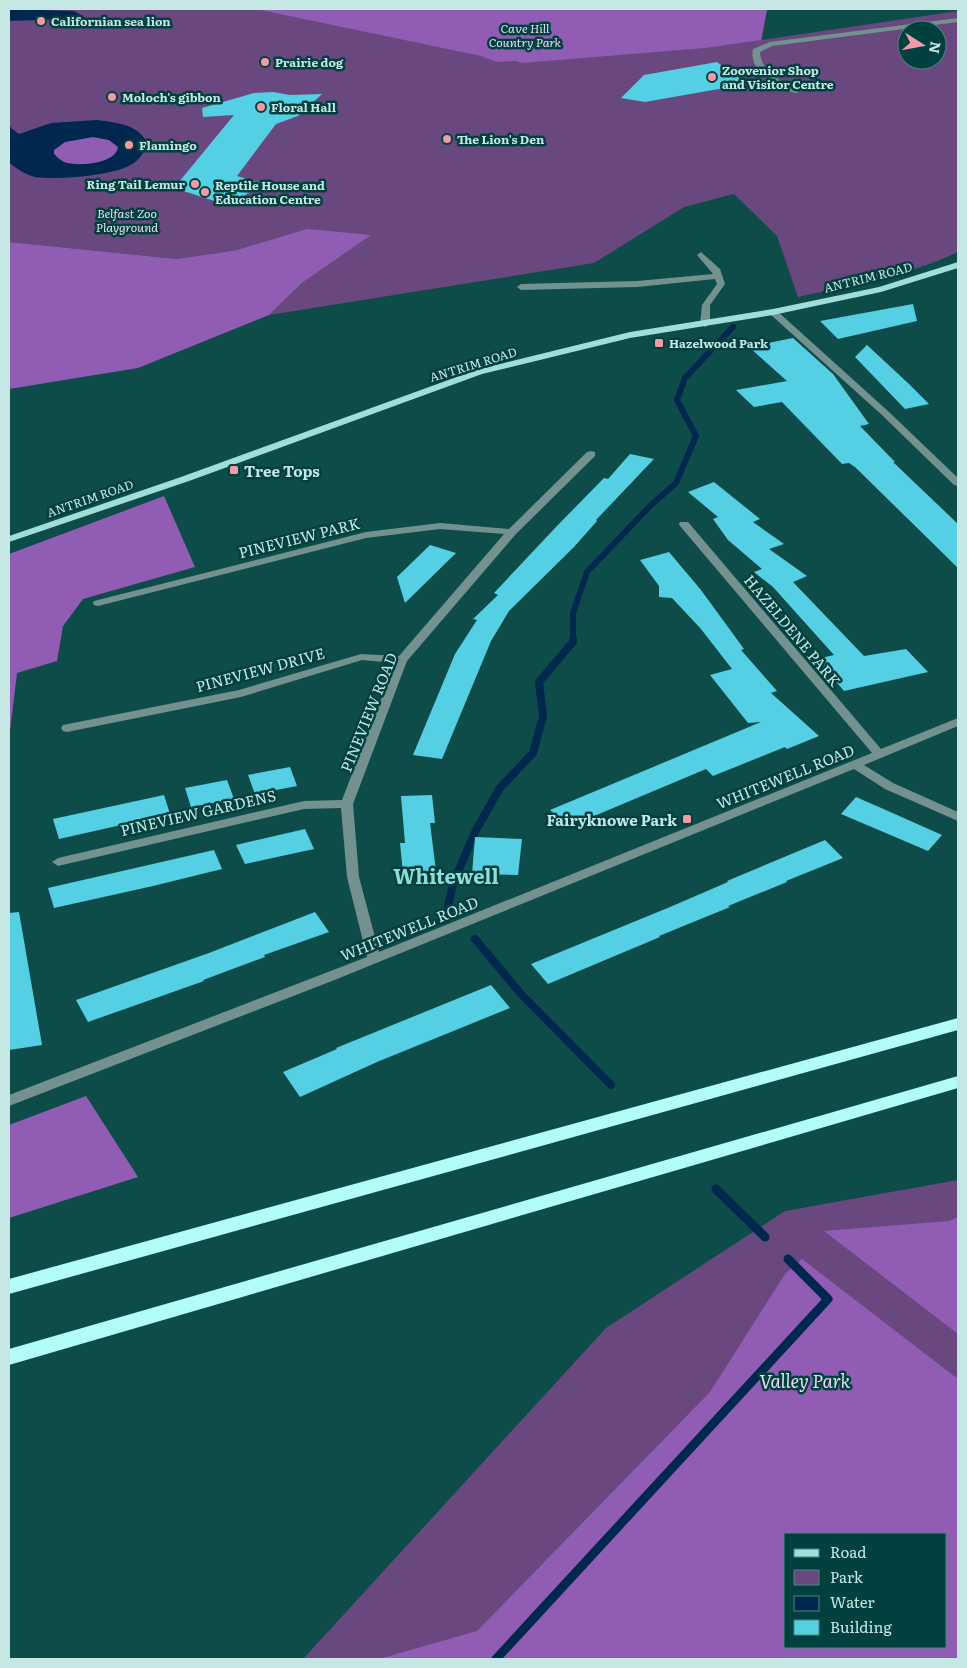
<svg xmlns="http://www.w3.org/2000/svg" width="967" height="1668" viewBox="0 0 967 1668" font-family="Literata,serif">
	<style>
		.green { fill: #68487e; fill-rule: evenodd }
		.forest { fill: #915cb3; fill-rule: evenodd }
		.water { fill: #00284e; fill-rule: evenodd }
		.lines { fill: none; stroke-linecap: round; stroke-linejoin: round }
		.stream-far2 { stroke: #00284e; stroke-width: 6 }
		.stream-far1 { stroke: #00284e; stroke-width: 8 }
		.stream { stroke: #00284e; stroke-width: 9 }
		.building { fill: #55cfe4 }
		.minor { fill: #73918f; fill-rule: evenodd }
		.major { fill: #a0deda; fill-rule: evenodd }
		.highway { fill: #b2fdf8; fill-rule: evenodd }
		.poi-dot { fill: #f49aa6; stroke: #00413f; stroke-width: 2 }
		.labels { text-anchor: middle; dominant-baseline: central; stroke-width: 5; stroke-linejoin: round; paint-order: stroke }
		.far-poi-label { font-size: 12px; font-weight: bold; fill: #c5e8e5; stroke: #00413f; text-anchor: start }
		.far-park-label { font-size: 12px; font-style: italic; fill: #e9dcf2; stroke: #00413f }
		.far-street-label { font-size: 12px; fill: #c5e8e5; stroke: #00413f }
		.poi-label { font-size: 15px; font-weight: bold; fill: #c5e8e5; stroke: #00413f; text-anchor: start }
		.street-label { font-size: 15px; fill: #c5e8e5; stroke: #00413f }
		.near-park-label { font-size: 18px; font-style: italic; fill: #e9dcf2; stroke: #00413f }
		.district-label { font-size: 20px; font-weight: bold; fill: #92dcd8; stroke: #00413f }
	</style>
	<rect width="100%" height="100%" fill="#0e4c49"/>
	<g class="green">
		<path d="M9 9H767L762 40 958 11V252C908 276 852 285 798 297L777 236 734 194 684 207 594 263 269 315 302 283 370 235 237 250 177 259 9 242ZM907 30H937V60H907Z"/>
		<path d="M958 1180V1659H303L606 1328 785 1211ZM786 1534H946V1647H786Z"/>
	</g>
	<g class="forest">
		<polygon points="256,9 767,9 761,40 705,48 522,63 516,61 497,62 481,56"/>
		<path d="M93 137 109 140 118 147C116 164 76 167 64 162 60 160 57 157 54 154V150L65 142Z"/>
		<polygon points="307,229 371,235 302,283 269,315 138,368 9,389 9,242 177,259 237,250"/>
		<polygon points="164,496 195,567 83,599 63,626 57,661 17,673 9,739 9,554"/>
		<polygon points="86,1096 138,1177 9,1218 9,1125"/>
		<polygon points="958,1217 958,1334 824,1231 949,1221"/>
		<path d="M802 1259 958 1379V1659H379L477 1631 710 1392 785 1274ZM946 1534V1647H786V1534Z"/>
	</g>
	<g class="water">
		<polygon points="9,9 74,11 87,19 82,21 64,19 9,21"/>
		<path d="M97 120C117 123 140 124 148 145 144 151 140 159 134 163 116 176 57 180 35 177 27 175 14 168 9 162V122L11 128 19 134 51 123ZM93 137 109 140 118 147C117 164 76 167 64 162 60 160 57 157 54 154V150L65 142Z"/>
	</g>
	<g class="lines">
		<polyline class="stream-far2" points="573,640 573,613 587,572 650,506 676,483 696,436 677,400 685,378 733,327"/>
		<g class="stream-far1">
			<polyline points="450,909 448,906 454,881 476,830 500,788 533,753 543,716 539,682 573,642 573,639"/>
			<polyline points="475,939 521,994 611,1085"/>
		</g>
		<g class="stream">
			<polyline points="716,1189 765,1237"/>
			<polyline points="496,1659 828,1299 788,1259"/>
		</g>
	</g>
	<g class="building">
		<polygon points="717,62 747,84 645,102 621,98 644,75"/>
		<polygon points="273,92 290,95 322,94 298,116 276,124 237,176 265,184 227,205 174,188 234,115 203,117 202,108 254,93"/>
		<polygon points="913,304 917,321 838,339 820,321"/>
		<polygon points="793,338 833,374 869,424 860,426 895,462 893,462 958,524 958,568 855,467 849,463 842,464 782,402 754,407 736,390 787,381 749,347"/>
		<polygon points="867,345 909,384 929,404 905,409 855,357"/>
		<polygon points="630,454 654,459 596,520 597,521 574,547 509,611 491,641 442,759 413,755 455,654 477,620 473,619 498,595 494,593 556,527 604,478 608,479"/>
		<polygon points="714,482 760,519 753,522 784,544 769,549 807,576 793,582 864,656 906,649 928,672 844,691 817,659 834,655 773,587 754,572 762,569 728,540 713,519 718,517 688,492"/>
		<polygon points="430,545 456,553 405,603 397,577"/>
		<polygon points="669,552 701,590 744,649 741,650 777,691 771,693 819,736 787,749 785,747 713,776 706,769 568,827 550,810 761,722 748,723 710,675 732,669 701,629 672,598 659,597 659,586 640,560"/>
		<polygon points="290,767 297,786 255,794 248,775"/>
		<polygon points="227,780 234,799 191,807 185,788"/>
		<polygon points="164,795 170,814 59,839 53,819"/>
		<polygon points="432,795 435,823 430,823 436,871 403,873 400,843 405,843 401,796"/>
		<polygon points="856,797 879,807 942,835 928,851 841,814"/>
		<polygon points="305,829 314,849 245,864 236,845"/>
		<polygon points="475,837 522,839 518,875 472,874"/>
		<polygon points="825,840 843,858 786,881 787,882 728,906 730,907 659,936 660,937 548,984 531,964 670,907 728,882 727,881"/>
		<polygon points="214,850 222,869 153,886 54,908 48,888"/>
		<polygon points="19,912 42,1045 9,1050 9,913"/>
		<polygon points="315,912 329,932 264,955 265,957 203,980 204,981 88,1022 76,1000 209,953"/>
		<polygon points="491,985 510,1008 377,1062 300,1097 283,1072 337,1049 336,1048"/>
	</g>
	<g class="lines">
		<g class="minor">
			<path d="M958 18V22L772 46 760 52C761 72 781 82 798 89V93H795C778 88 748 71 753 49L770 42Z"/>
			<polygon points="701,252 720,269 725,284 710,305 710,324 705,327 700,324 702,305 717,284 715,279 637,287 521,290 517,287 521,284 637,281 713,274 697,255"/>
			<polygon points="773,309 776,310 889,412 958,478 958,486 954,485 883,416 770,314 770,310"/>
			<polygon points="591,451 595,452 595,456 516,534 407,661 353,804 359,877 379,952 872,753 680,526 679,524 680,522 688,522 881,749 958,718 958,726 864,765 893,783 958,812 958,821 885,789 854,769 332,981 9,1106 9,1095 367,957 347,877 341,808 304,809 58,866 52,862 58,858 304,801 342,800 395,663 362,660 241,697 67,732 63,731 61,728 63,725 239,690 361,654 399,656 504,534 440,529 366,538 98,606 94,605 93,603 94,601 366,532 440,523 509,529 587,452"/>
		</g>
		<polygon class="major" points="958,262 958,268 881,292 773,315 630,338 482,374 189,481 9,542 9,536 181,477 476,370 630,332 773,309 879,287"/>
		<g class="highway">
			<polygon points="958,1018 958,1030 9,1294 9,1279"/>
			<polygon points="958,1076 958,1088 9,1365 9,1349"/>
		</g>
	</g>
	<g class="poi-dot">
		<circle cx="41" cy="21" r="5"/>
		<circle cx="265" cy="62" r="5"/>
		<circle cx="712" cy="77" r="5"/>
		<circle cx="112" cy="97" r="5"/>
		<circle cx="261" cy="107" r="5"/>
		<circle cx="447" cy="139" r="5"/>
		<circle cx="129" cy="145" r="5"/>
		<circle cx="195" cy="184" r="5"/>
		<circle cx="205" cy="192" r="5"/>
		<rect x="654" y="338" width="10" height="10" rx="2.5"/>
		<rect x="229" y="465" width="10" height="10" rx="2.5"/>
		<rect x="682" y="814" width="10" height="10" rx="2.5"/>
	</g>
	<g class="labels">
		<g class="far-poi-label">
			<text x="51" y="21">Californian sea lion</text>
			<text x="275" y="62">Prairie dog</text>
			<text x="722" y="70">Zoovenior Shop<tspan x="722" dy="14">and Visitor Centre</tspan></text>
			<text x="122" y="97">Moloch's gibbon</text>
			<text x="271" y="107">Floral Hall</text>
			<text x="457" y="139">The Lion's Den</text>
			<text x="139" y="145">Flamingo</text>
			<text x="185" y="184" text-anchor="end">Ring Tail Lemur</text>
			<text x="215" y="185">Reptile House and<tspan x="215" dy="14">Education Centre</tspan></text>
			<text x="669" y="343">Hazelwood Park</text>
		</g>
		<g class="far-park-label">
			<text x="525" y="28">Cave Hill<tspan x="525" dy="14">Country Park</tspan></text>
			<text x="127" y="213">Belfast Zoo<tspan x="127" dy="14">Playground</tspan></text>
		</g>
		<g class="far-street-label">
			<text transform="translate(868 277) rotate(-14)">ANTRIM ROAD</text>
			<text transform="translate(473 364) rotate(-17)">ANTRIM ROAD</text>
			<text transform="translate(90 498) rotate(-19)">ANTRIM ROAD</text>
		</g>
		<g class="poi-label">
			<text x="244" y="470">Tree Tops</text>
			<text x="677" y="819" text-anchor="end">Fairyknowe Park</text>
		</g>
		<g class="street-label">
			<text transform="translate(299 537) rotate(-14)">PINEVIEW PARK</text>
			<text transform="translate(793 630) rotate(50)">HAZELDENE PARK</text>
			<text transform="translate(260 669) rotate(-15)">PINEVIEW DRIVE</text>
			<text transform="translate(368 712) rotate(-68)">PINEVIEW ROAD</text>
			<text transform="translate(785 776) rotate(-22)">WHITEWELL ROAD</text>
			<text transform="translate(198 812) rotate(-13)">PINEVIEW GARDENS</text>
			<text transform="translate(409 928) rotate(-22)">WHITEWELL ROAD</text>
		</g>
		<g class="near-park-label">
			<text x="805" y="1380">Valley Park</text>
		</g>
		<g class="district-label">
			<text x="446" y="875">Whitewell</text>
		</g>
	</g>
	<rect width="967" height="1668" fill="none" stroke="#c5e8e5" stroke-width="20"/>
	<rect x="784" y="1533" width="162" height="115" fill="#00413f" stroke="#4f8481"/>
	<rect x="794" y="1549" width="25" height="8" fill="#a0deda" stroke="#4f8481"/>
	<text x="830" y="1558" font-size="15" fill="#c5e8e5">Road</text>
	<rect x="794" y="1570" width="25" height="15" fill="#68487e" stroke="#4f8481"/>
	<text x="830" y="1583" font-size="15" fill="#c5e8e5">Park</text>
	<rect x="794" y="1596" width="25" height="15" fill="#00284e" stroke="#4f8481"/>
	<text x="830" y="1608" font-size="15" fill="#c5e8e5">Water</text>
	<rect x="794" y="1620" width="25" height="15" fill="#55cfe4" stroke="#4f8481"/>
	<text x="830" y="1633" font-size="15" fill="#c5e8e5">Building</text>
	<g transform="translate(922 45) rotate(101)"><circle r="24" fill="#00413f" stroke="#4f8481"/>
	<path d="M0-4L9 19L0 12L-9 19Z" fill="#f49aa6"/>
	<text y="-8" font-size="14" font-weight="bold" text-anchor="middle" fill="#c5e8e5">N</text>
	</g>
</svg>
